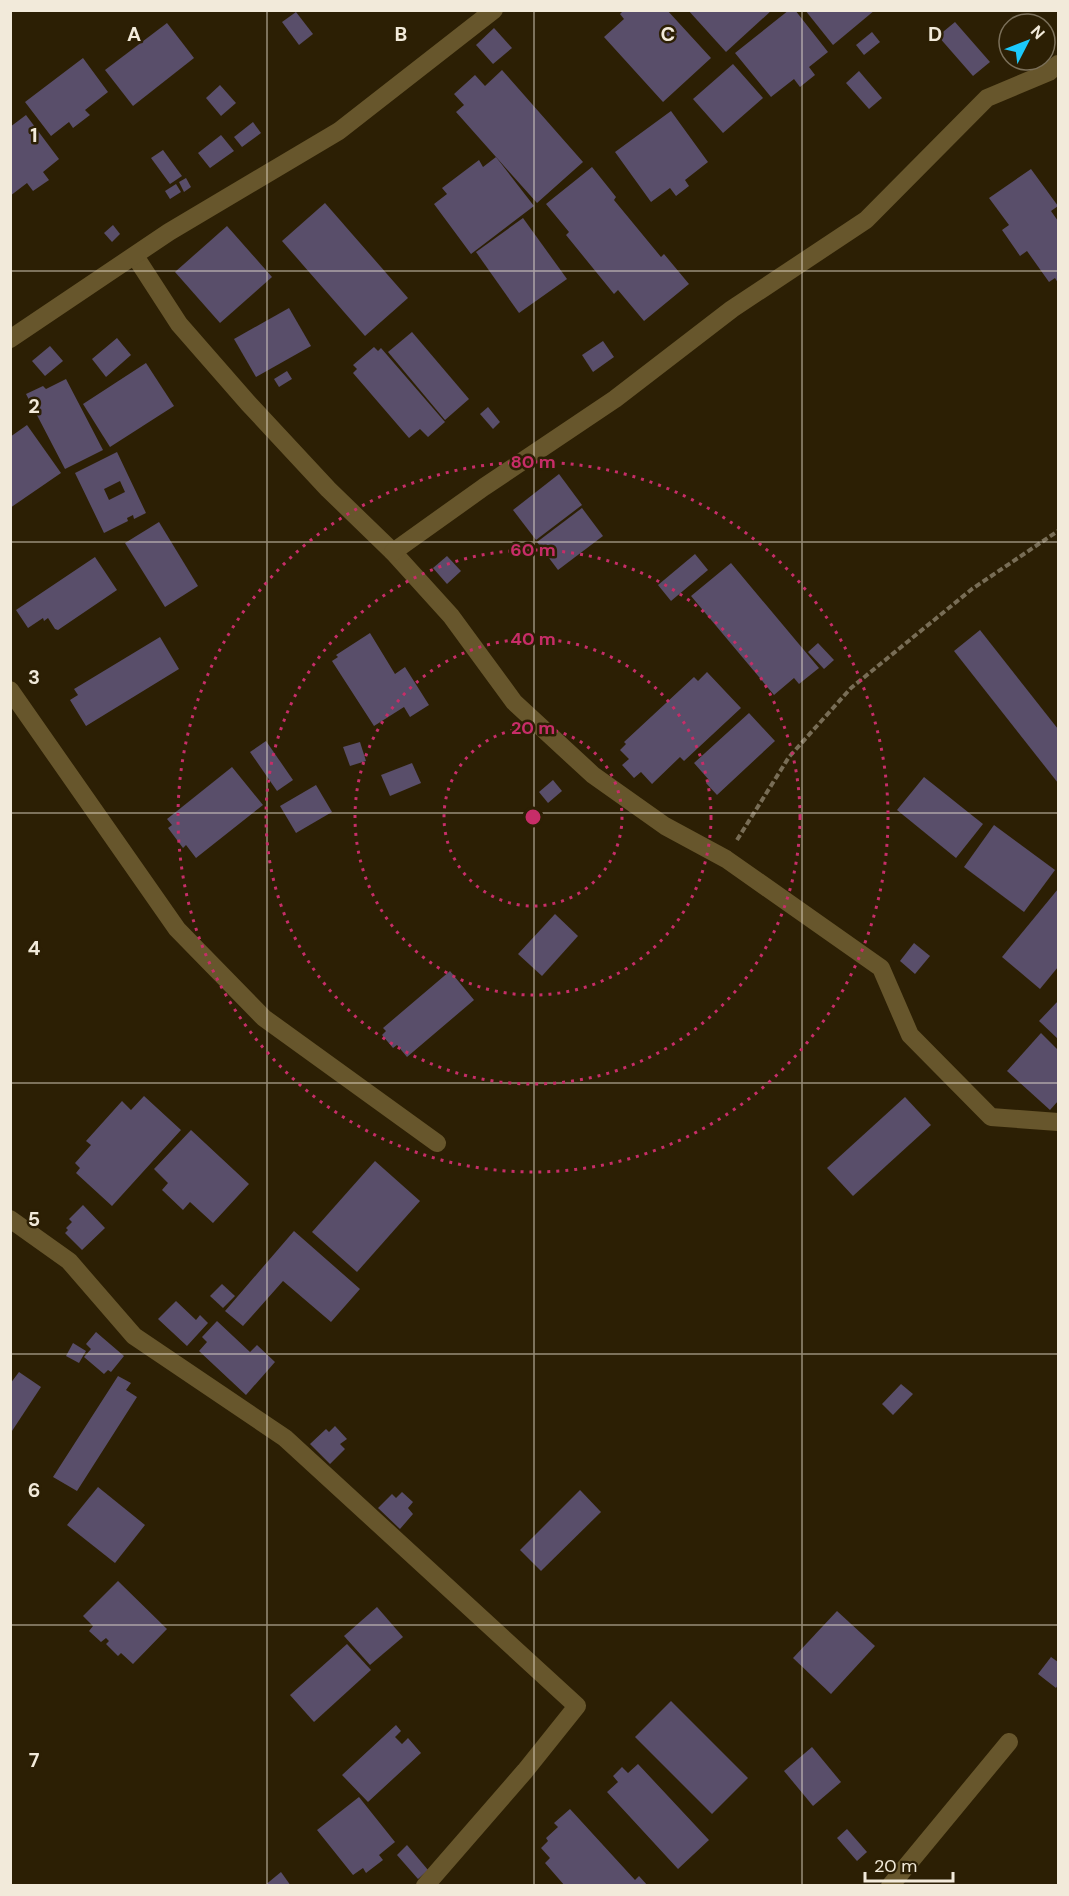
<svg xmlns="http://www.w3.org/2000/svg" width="1069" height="1896" viewBox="0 0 1069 1896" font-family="'DM Sans',sans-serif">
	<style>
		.building { fill: #594e6a; fill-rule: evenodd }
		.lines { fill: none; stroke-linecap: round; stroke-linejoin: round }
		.path { stroke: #786d56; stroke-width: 4; stroke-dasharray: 6 3; stroke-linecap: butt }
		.minor { stroke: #67562c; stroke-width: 18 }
		.grid { fill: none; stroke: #f2eada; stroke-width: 1.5; stroke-opacity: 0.55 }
		.ring { fill: none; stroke: #c72d68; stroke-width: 3; stroke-dasharray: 3 6 }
		.grid-label { font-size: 20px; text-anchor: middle; font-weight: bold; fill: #f2eada; stroke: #2c1f04; stroke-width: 5; stroke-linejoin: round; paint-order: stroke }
		.centre { fill: #c72d68; stroke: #2c1f04; stroke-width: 3 }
		.ring-label { font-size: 18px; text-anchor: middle; font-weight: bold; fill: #c72d68; stroke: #2c1f04; stroke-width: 5; stroke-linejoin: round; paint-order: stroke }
	</style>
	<rect width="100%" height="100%" fill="#2c1f04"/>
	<g class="building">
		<polygon points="624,10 667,10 711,58 663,102 604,37 624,19 620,14"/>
		<polygon points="688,10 772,10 726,52"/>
		<polygon points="789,10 795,10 828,52 809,67 815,75 800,87 794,79 771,97 735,53"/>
		<polygon points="805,10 875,10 833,45"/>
		<polygon points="296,12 313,34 299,45 282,22"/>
		<polygon points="955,22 990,62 973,76 938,36"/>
		<polygon points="167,23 194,58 133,106 105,70"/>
		<polygon points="494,28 512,48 493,64 476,45"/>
		<polygon points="872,32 880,42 864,55 856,45"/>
		<polygon points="83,58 108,92 85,110 90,115 73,128 69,122 51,136 25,102"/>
		<polygon points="733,64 763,98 723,133 693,99"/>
		<polygon points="502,70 583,162 537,203 456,112 464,105 454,94 475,75 485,86"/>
		<polygon points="859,71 882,98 869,109 846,83"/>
		<polygon points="220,85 236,103 221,116 206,98"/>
		<polygon points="671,111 708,162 685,180 689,186 676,196 670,188 651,202 615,152"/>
		<polygon points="26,115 59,159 43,172 49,180 33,191 27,183 10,196 10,127"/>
		<polygon points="253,122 261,133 242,147 234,137"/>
		<polygon points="221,135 234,151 210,168 198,153"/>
		<polygon points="163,150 182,176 170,184 151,158"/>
		<polygon points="496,157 534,206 471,254 434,204 447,194 442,188 479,160 483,167"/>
		<polygon points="592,167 616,197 614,200 661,257 664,254 689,284 644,321 618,290 614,294 566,235 569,232 546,204"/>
		<polygon points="1031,169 1058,206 1051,211 1058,221 1058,283 1055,278 1049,282 1027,251 1020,256 1002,230 1009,225 989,198"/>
		<polygon points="186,178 191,187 184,192 179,182"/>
		<polygon points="176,184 181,192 170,199 165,191"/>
		<polygon points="325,203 408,298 365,336 282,241"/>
		<polygon points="523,218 567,279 519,313 476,252"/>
		<polygon points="113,225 120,234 112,242 104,233"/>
		<polygon points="227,226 272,277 220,323 175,272"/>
		<polygon points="289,308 311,346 256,377 234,339"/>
		<polygon points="412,332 469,399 445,420 388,352"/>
		<polygon points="117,338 131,355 106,377 92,359"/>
		<polygon points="603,341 614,357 593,372 582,355"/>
		<polygon points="50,346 63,361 45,376 32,361"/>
		<polygon points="374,347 378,351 381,348 445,422 428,437 420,429 409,438 353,373 357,369 353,365"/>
		<polygon points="146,363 174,406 110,447 83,404"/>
		<polygon points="287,371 292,379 279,387 274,379"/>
		<polygon points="66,379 103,450 65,469 26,394 43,386 46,389"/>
		<polygon points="488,407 500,422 493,429 480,414"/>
		<polygon points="27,425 61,473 10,508 10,437"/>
		<path d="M117 452 146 513 134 519 133 515 127 518 128 521 104 533 75 473ZM120 481 125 492 109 500 104 489Z"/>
		<polygon points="559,474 582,505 536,540 513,510"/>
		<polygon points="582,508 603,536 558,570 537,542"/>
		<polygon points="159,522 198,586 165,607 125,543"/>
		<polygon points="695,554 708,570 671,601 658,585"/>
		<polygon points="447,556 461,571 447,584 433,568"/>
		<polygon points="95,557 117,590 58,630 55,629 48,618 44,621 43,618 28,628 16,610"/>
		<polygon points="731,563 819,668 799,684 794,678 774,695 691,596"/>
		<polygon points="980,630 1058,729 1058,783 954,651"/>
		<polygon points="370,633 395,674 405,667 429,705 410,717 404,707 374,726 332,661 338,657 336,655"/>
		<polygon points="160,637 179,669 86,726 70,700 78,695 74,689"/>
		<polygon points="818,643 834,660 824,669 808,652"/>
		<polygon points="707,672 741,708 684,761 680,757 652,784 641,772 634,778 622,765 629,759 620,750 626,744 624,742 694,677 698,681"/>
		<polygon points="749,713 775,741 717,795 706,783 709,780 694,763"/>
		<polygon points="266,741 293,780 277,791 250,752"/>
		<polygon points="360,742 366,761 350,766 343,747"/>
		<polygon points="412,763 421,783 390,796 381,775"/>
		<polygon points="232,767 263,805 196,858 186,845 183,848 168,828 172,825 167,819"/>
		<polygon points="924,777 983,824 956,858 897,810"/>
		<polygon points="553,780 562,791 548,803 539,792"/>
		<polygon points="316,785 332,812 296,833 280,806"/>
		<polygon points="994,825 1055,870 1024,912 964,867"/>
		<polygon points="1058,889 1058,967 1040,989 1002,957"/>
		<polygon points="555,914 578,936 542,976 518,954"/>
		<polygon points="914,943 930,956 915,974 900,961"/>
		<polygon points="450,971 474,1000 407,1057 397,1045 393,1048 382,1035 386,1031 383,1028"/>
		<polygon points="1058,1001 1058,1039 1039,1021"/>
		<polygon points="1041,1033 1058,1050 1058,1101 1050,1110 1007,1071"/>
		<polygon points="144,1096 181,1130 112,1206 76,1173 80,1168 75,1163 91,1145 86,1141 122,1101 131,1110"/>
		<polygon points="905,1097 931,1125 853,1196 827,1168"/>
		<polygon points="191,1130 249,1184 213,1223 190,1202 183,1210 162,1190 168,1183 154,1169"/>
		<polygon points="375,1161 420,1201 357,1272 312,1232"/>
		<polygon points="83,1205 105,1228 82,1250 65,1233 68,1230 66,1228 72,1222 69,1219"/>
		<polygon points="294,1231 360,1289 331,1322 283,1281 243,1326 225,1311"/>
		<polygon points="222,1284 235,1296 223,1308 210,1296"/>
		<polygon points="176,1301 196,1320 200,1315 208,1323 187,1346 158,1319"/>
		<polygon points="217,1321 250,1352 257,1345 275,1362 246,1395 199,1351 207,1342 202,1337"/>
		<polygon points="96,1332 124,1356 111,1372 108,1370 104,1374 84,1357 91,1349 86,1344"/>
		<polygon points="73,1343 86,1351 79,1363 66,1356"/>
		<polygon points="19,1372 41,1387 10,1434 10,1384"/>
		<polygon points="118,1376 131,1383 126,1390 137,1397 77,1491 53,1477"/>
		<polygon points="901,1384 913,1394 893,1415 882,1404"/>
		<polygon points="335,1426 347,1439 340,1444 345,1449 330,1464 310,1444 326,1429 329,1432"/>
		<polygon points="98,1487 145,1525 115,1563 67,1525"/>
		<polygon points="580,1490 601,1512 541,1571 520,1550"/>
		<polygon points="402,1492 413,1502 408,1508 413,1514 400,1529 378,1508 392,1494 396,1498"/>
		<polygon points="118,1581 167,1629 133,1664 121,1653 118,1656 106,1644 109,1641 106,1638 101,1642 89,1631 93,1626 83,1616"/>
		<polygon points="377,1607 403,1637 370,1665 344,1636"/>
		<polygon points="837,1611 875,1646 831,1694 793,1658"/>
		<polygon points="347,1644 371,1670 314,1722 290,1695"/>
		<polygon points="1051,1657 1058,1662 1058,1685 1056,1688 1038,1674"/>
		<polygon points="671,1701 748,1778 712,1814 635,1737"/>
		<polygon points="396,1725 401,1731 395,1737 402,1744 408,1738 421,1753 368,1802 342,1775"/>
		<polygon points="812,1747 841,1782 813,1806 784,1771"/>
		<polygon points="638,1764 709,1840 678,1869 607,1792 618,1782 613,1776 622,1767 628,1773"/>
		<polygon points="359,1797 395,1842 379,1855 383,1860 366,1873 363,1868 353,1875 317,1830"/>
		<polygon points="570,1809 635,1880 639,1876 648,1886 565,1886 545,1863 550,1858 541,1848 548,1841 546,1838 558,1827 554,1823"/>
		<polygon points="847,1829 867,1852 857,1861 837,1838"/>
		<polygon points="407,1845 428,1870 418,1879 397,1855"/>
		<polygon points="281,1872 291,1886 264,1886"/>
	</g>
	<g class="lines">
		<polyline class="path" points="737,840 789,757 851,688 972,589 1058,531"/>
		<g class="minor">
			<polyline points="135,256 179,324 248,403 328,489 393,552 451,616 514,702 593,775 665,826 726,859 881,968 910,1035 991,1117 1058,1122"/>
			<polyline points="10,339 169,232 339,131 494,10"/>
			<polyline points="393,552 484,487 615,399 732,309 866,220 987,98 1049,72 1058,64"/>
			<polyline points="10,690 177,929 264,1018 437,1143"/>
			<polyline points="10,1219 69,1261 134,1336 285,1438 577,1706 525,1771 425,1886"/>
			<polyline points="890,1886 1009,1742"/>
		</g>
	</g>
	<path class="grid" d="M267 10V1886M534 10V1886M802 10V1886M10 271H1058M10 542H1058M10 813H1058M10 1083H1058M10 1354H1058M10 1625H1058"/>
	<g class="ring">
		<circle cx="533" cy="817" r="89"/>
		<circle cx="533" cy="817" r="178"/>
		<circle cx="533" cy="817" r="267"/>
		<circle cx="533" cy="817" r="355"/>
	</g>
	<g class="grid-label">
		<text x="134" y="41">A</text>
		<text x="401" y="41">B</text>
		<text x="668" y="41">C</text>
		<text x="935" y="41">D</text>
		<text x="34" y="142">1</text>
		<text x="34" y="413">2</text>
		<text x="34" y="684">3</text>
		<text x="34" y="955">4</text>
		<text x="34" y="1226">5</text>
		<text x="34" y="1497">6</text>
		<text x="34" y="1767">7</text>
	</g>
	<circle cx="533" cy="817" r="9" class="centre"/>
	<g class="ring-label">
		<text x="533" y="468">80 m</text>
		<text x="533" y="556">60 m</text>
		<text x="533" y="645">40 m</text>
		<text x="533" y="734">20 m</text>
	</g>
	<rect width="1069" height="1896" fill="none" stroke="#f2eada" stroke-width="24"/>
	<g transform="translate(1027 42) rotate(48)"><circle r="28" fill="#2c1f04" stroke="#7b705a" stroke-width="1.5"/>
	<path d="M0-4.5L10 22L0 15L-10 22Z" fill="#1bc9fc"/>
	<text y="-9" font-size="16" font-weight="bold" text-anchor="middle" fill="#f2eada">N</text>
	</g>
	<path d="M865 1872v9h88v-9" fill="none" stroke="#f2eada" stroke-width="3"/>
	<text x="874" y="1872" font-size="18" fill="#f2eada" stroke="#2c1f04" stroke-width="4.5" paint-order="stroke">20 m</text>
</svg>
